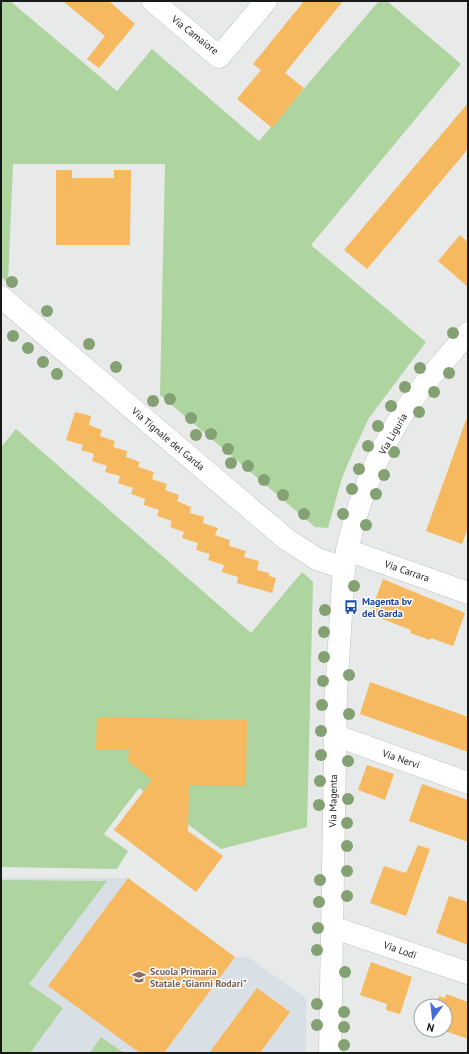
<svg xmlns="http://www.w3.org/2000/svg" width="469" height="1054" viewBox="0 0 469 1054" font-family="'PT Sans',sans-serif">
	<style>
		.built { fill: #d8dfe5 }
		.green { fill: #aed4a0 }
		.building { fill: #f7b95f }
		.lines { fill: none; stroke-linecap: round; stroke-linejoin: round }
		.minor-casing { stroke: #c0c1c2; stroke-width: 23 }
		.minor { stroke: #fff; stroke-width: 22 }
		.tree { fill: #83a173 }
		.labels { text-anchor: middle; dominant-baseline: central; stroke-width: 3; stroke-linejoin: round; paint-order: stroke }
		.street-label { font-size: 10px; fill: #181919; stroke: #fff }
		.transit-label { font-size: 10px; font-weight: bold; fill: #164399; stroke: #fff; text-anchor: start }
		.education-label { font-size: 10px; font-weight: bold; fill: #785e54; stroke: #fff; text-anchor: start }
	</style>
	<rect width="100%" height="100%" fill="#e8e9e9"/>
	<polygon class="built" points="1,878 128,878 234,957 248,957 306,998 306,1053 1,1053"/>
	<g class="green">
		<polygon points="1,1 10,1 117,91 152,49 259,141 379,1 387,1 461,64 311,245 426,342 369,418 352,454 342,478 328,528 315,527 160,395 165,164 13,164 8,283 1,277"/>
		<polygon points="16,429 251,633 302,572 313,582 307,827 221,849 139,788 104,834 128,851 117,869 1,867 1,447"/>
		<polygon points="1,880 107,881 29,984 63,1008 30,1053 1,1053"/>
		<polygon points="101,1037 124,1053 90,1053"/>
	</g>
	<g class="building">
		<polygon points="63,1 109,1 135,24 99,68 87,59 105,36"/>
		<polygon points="304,1 343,1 285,73 304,88 272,128 237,99 261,70 253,64"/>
		<polygon points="468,103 468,149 367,269 344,250"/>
		<polygon points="56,170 72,170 72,178 114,178 114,170 131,170 130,245 56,245"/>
		<polygon points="460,235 468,242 468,287 438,261"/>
		<polygon points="75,412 91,416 89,425 102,430 100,436 115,441 113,447 127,451 126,457 140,462 138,467 154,472 152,479 167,484 165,490 179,495 177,501 191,507 190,513 204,517 203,523 218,528 215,535 230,540 229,546 246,551 244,557 259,561 257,570 269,573 269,576 276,578 272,593 237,583 238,577 222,572 224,565 208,560 210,554 196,550 198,543 182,538 184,532 170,527 172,521 157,516 159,510 144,505 145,499 131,494 133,488 118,483 120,476 105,472 107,466 92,461 94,454 81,450 83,445 66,440"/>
		<polygon points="466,420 468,420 468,528 462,544 426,531"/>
		<polygon points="383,579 465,613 453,646 431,638 430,640 410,633 411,630 370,614"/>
		<polygon points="370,682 468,717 468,752 360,714"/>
		<polygon points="97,717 247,720 246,786 189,785 188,831 223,856 196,892 114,830 152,780 128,761 129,749 96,749"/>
		<polygon points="367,765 394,774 385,800 358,790"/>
		<polygon points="422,784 468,800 468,842 409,821"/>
		<polygon points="418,845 430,849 406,916 370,903 384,866 406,873"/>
		<polygon points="128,878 235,957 164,1053 140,1053 48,986"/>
		<polygon points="449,896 468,902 468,945 436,933"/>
		<polygon points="371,962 412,977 400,1014 386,1010 387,1004 360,995"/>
		<polygon points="257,988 290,1012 260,1053 209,1053"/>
		<polygon points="446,994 468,1002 468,1039 442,1030 445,1030 445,1006 436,1006 439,996 445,998"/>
	</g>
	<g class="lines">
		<defs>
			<g id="minor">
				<polyline points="153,1 219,57 266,1"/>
				<polyline points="1,297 286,539 317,559 344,568"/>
				<polyline points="347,550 468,593"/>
				<polyline points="334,735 468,783"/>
				<polyline points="332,927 468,973"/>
				<path d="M330 1053 336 692 344 568C351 522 369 472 392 432 411 396 442 364 468 333"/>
			</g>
		</defs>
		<use href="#minor" class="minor-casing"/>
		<use href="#minor" class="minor"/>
	</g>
	<g class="tree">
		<circle cx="12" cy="282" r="6"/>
		<circle cx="47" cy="311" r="6"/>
		<circle cx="453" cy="333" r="6"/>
		<circle cx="13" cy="336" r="6"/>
		<circle cx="89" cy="344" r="6"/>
		<circle cx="28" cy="348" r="6"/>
		<circle cx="43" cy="362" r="6"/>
		<circle cx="116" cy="367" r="6"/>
		<circle cx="420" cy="368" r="6"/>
		<circle cx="449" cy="373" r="6"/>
		<circle cx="57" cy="374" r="6"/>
		<circle cx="405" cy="387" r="6"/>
		<circle cx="434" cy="392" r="6"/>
		<circle cx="170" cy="399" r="6"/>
		<circle cx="153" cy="401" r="6"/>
		<circle cx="391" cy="406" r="6"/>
		<circle cx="419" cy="412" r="6"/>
		<circle cx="191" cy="418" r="6"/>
		<circle cx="378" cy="426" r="6"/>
		<circle cx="211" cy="434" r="6"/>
		<circle cx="196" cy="435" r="6"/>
		<circle cx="368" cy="446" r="6"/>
		<circle cx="228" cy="449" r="6"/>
		<circle cx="394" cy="452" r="6"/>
		<circle cx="231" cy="463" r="6"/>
		<circle cx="248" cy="466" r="6"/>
		<circle cx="359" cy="469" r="6"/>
		<circle cx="384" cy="475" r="6"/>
		<circle cx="264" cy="480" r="6"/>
		<circle cx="352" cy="489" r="6"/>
		<circle cx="376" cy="494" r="6"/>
		<circle cx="283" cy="495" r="6"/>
		<circle cx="304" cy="514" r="6"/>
		<circle cx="343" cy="514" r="6"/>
		<circle cx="366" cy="525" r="6"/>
		<circle cx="354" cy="586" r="6"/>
		<circle cx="325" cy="610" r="6"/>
		<circle cx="324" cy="632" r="6"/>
		<circle cx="324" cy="657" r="6"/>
		<circle cx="349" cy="675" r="6"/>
		<circle cx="323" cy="681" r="6"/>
		<circle cx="322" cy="705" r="6"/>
		<circle cx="349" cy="714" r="6"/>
		<circle cx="321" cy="731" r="6"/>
		<circle cx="321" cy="755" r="6"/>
		<circle cx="348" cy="761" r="6"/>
		<circle cx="320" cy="781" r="6"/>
		<circle cx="348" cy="799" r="6"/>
		<circle cx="319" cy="805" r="6"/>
		<circle cx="347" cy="823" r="6"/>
		<circle cx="347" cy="846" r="6"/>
		<circle cx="347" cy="871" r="6"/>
		<circle cx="320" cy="880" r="6"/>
		<circle cx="347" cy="896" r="6"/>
		<circle cx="319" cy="902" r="6"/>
		<circle cx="318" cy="928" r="6"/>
		<circle cx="317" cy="950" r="6"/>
		<circle cx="345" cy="972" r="6"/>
		<circle cx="317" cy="1004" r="6"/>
		<circle cx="344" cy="1012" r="6"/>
		<circle cx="317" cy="1025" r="6"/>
		<circle cx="344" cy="1027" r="6"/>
		<circle cx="344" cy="1045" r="6"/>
	</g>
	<defs>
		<symbol id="bus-bare" viewBox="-9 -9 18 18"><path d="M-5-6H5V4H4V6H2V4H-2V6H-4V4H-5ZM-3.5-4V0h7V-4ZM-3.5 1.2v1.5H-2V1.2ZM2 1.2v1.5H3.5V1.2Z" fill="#1a4fb4" stroke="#fff" stroke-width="2.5" paint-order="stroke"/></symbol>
		<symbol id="school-bare" viewBox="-9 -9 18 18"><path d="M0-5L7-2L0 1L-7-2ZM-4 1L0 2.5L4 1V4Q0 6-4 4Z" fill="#8d6e63" stroke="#fff" stroke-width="2.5" paint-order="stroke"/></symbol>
	</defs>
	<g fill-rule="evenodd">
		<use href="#bus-bare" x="341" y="597" width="20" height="20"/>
		<use href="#school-bare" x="129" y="967" width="20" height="20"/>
	</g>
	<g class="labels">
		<g class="street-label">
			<text transform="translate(195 35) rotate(38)">Via Camaiore</text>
			<text transform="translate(393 434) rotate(-60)">Via Liguria</text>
			<text transform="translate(168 439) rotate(40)">Via Tignale del Garda</text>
			<text transform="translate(407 571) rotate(19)">Via Carrara</text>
			<text transform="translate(401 759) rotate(19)">Via Nervi</text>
			<text transform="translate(333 801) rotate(-89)">Via Magenta</text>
			<text transform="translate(400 950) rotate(19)">Via Lodi</text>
		</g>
		<g class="transit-label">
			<text x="362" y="601">Magenta bv<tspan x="362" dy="12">del Garda</tspan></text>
		</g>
		<g class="education-label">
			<text x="150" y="971">Scuola Primaria<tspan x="150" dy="12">Statale "Gianni Rodari"</tspan></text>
		</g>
	</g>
	<rect width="469" height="1054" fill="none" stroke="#181919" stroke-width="4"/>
	<g transform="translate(433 1018) rotate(195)"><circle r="19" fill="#ffffff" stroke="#a3a3a3"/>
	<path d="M0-3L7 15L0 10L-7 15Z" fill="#446adc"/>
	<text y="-6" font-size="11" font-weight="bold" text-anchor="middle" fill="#181919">N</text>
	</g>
</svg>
